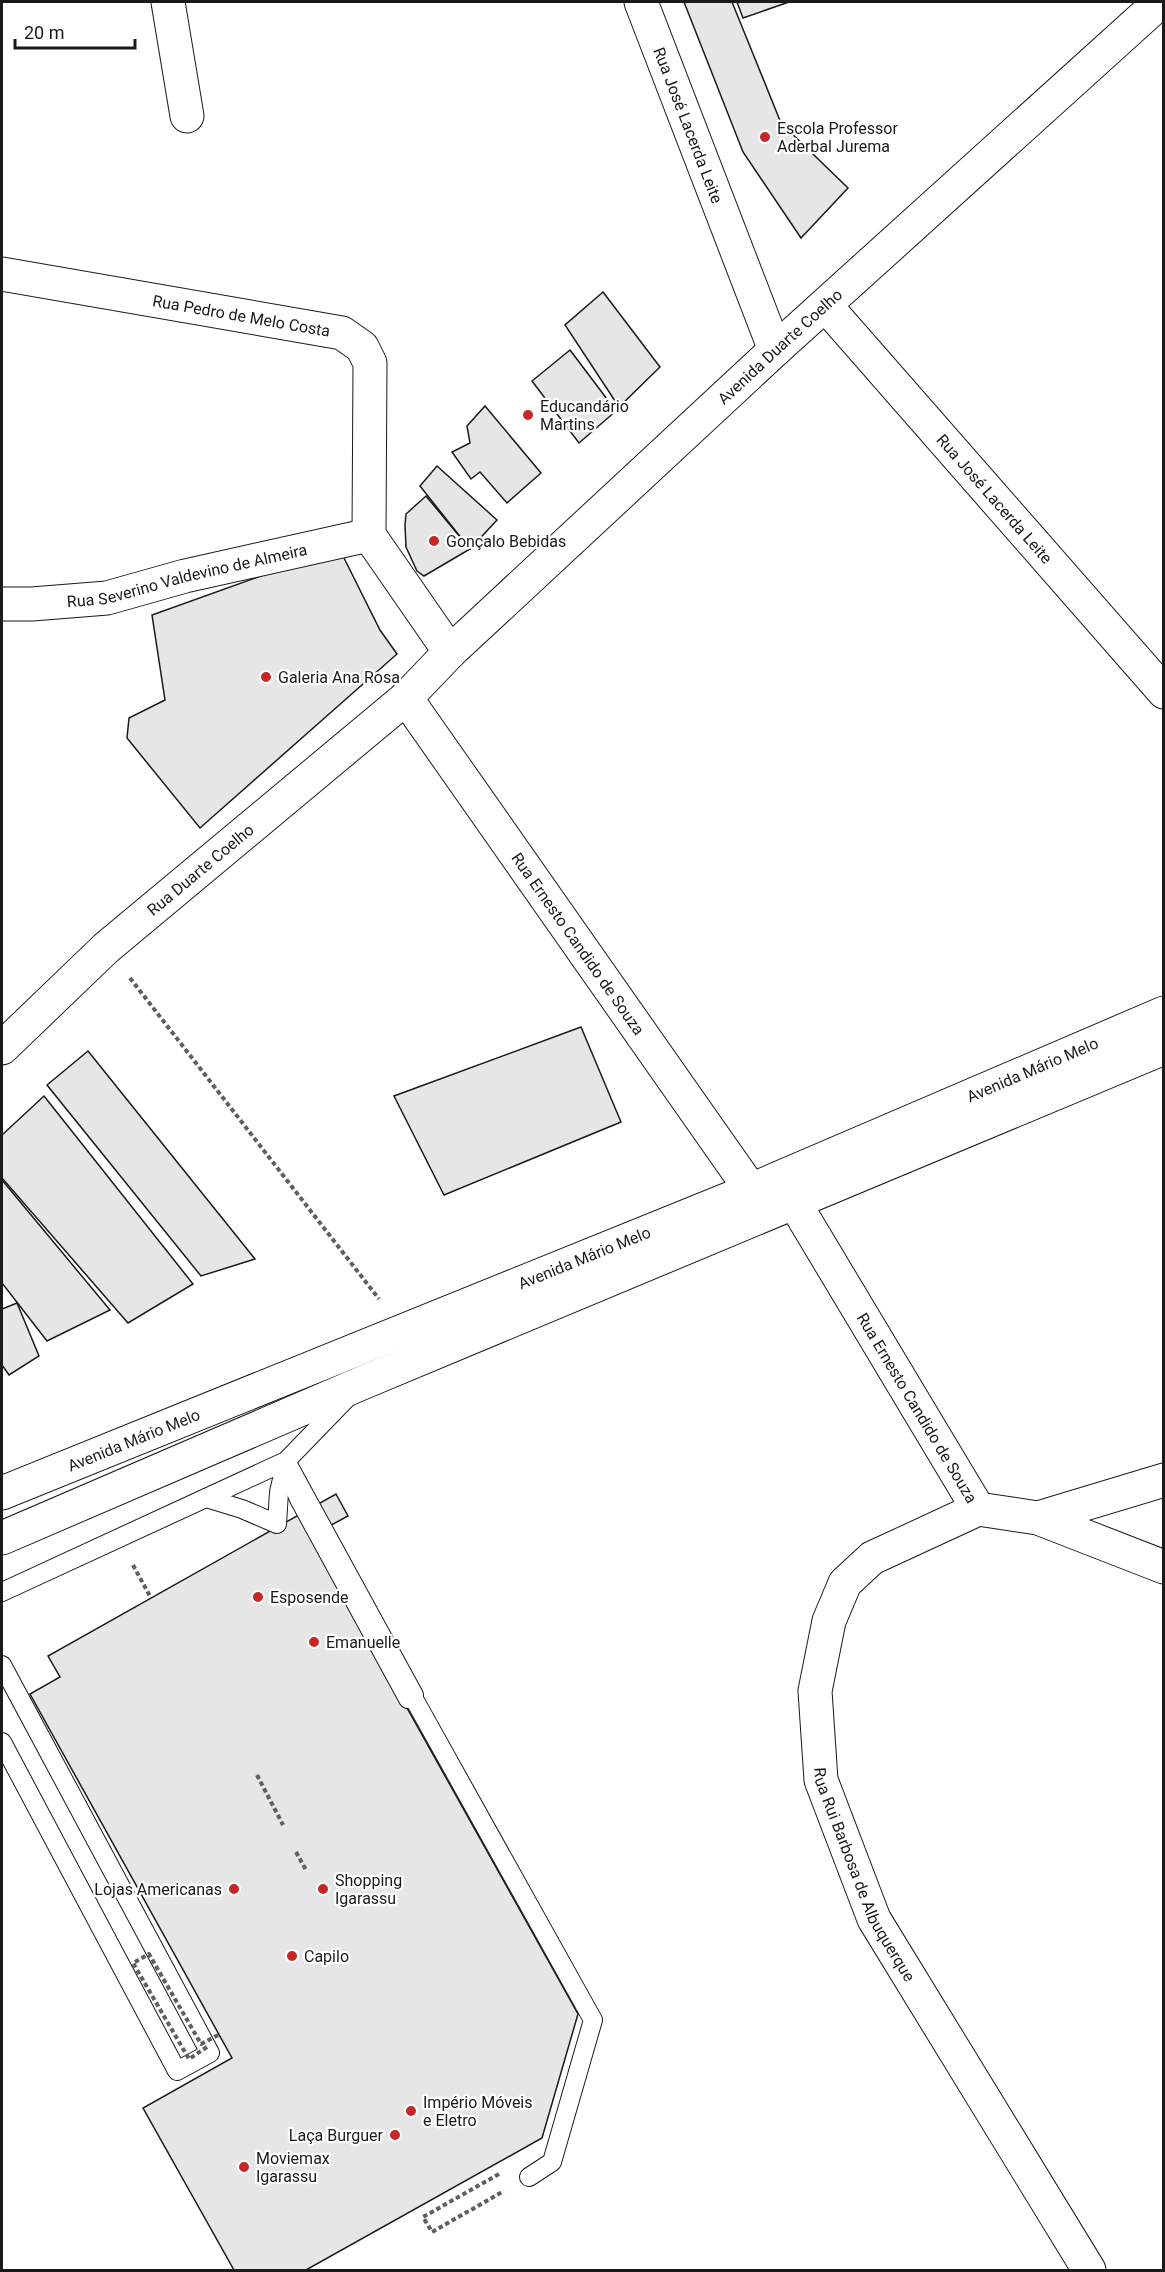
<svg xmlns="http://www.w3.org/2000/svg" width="1165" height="2272" viewBox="0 0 1165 2272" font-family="Roboto,sans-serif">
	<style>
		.building { fill: #e6e6e6; stroke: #1a1a1a; stroke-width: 1.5 }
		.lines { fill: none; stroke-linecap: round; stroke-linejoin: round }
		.service-casing { stroke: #1a1a1a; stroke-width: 20 }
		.minor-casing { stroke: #1a1a1a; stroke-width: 35 }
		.secondary-casing { stroke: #1a1a1a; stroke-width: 35 }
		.primary-casing { stroke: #1a1a1a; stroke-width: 35 }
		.path { stroke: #5f5f5f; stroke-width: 4; stroke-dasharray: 4.5 3; stroke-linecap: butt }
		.service { stroke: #fff; stroke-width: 18 }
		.minor { stroke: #fff; stroke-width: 33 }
		.secondary { stroke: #fff; stroke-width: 33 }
		.primary { stroke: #fff; stroke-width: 33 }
		.path-bridge { stroke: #5f5f5f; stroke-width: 4; stroke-dasharray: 4.5 3; stroke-linecap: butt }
		.poi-dot { fill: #c62828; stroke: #fff; stroke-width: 2 }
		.labels { text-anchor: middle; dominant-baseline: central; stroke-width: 4.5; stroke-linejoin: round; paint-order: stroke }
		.street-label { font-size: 16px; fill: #1a1a1a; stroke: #fff }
		.poi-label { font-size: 16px; fill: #1a1a1a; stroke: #fff; text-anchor: start }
	</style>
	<rect width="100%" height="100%" fill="#fff"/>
	<g class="building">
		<polygon points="684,2 732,2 781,123 848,188 801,238 743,152"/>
		<polygon points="737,2 789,2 743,18"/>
		<polygon points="603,292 660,367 619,407 565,325"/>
		<polygon points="570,350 616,411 579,443 532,381"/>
		<polygon points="485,406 541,473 507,503 480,472 471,479 452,452 470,443 467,426"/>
		<polygon points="437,466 497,520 470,549 420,486"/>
		<polygon points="426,496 470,549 424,576 417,571 406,547 405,525 406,514"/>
		<polygon points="339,548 380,630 397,654 200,828 127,738 129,718 165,700 152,615"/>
		<polygon points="581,1027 621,1122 444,1195 394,1096"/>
		<polygon points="88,1051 255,1259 201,1276 47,1085"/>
		<polygon points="44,1096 193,1284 128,1323 2,1178 2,1135"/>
		<polygon points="2,1180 110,1310 47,1341 2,1283"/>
		<polygon points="17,1303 39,1356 9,1375 2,1365 2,1309"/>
		<polygon points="336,1494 348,1516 311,1536 578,2014 542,2138 306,2270 234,2270 143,2108 232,2058 30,1694 60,1677 48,1656"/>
	</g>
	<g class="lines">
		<defs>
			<g id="service">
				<polygon points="286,1461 414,1695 414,1699 408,1699 300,1501 290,1479"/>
				<polyline points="206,1498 242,1509 277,1524 279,1492 286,1462"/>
				<polyline points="2,1592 286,1461 349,1396"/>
				<polyline points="2,1665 210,2053 177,2071 2,1742"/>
				<polyline points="414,1699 593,2020 552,2162 529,2177"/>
			</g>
			<g id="minor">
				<polyline points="168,2 187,116"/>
				<path id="s1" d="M641 2 775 350"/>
				<path id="s2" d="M2 274 342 333 362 347 370 363 369 535 450 652"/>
				<path id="s3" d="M826 306 1164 692"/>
				<path id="s4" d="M2 604H32L107 598 185 576 369 535"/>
				<path id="s5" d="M406 698 751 1190"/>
				<path id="s6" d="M794 1202 978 1509 1038 1518 1164 1567"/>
				<path id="s7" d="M978 1509 872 1558 845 1583 829 1621 815 1691 821 1780 874 1919 1089 2270"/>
				<polyline points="1038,1518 1164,1480"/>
			</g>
			<g id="secondary">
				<path id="s8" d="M2 1048 106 948 406 698 450 652 775 350 1160 2"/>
			</g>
			<g id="primary">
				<path id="s9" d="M2 1493 751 1190 1164 1013"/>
				<polyline points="2,1538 362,1383 1164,1048"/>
			</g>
		</defs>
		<use href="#service" class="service-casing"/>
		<use href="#minor" class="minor-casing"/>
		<use href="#secondary" class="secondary-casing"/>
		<use href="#primary" class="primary-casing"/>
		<g class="path">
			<polyline points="130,978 379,1299"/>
			<polyline points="133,1565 151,1598"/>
			<polyline points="257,1775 283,1825"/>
			<polyline points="296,1852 306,1870"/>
			<polyline points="499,2174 423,2217 432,2232 504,2191"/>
		</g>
		<use href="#service" class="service"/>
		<use href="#minor" class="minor"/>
		<use href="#secondary" class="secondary"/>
		<use href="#primary" class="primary"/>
		<polyline class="path-bridge" points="207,2047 189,2059 133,1963 149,1954 201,2044 220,2034"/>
	</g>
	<g class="poi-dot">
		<circle cx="765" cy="137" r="6"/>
		<circle cx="528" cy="415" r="6"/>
		<circle cx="434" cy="541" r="6"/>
		<circle cx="266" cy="677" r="6"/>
		<circle cx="258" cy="1597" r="6"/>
		<circle cx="314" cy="1642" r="6"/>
		<circle cx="234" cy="1889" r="6"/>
		<circle cx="323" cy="1889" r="6"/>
		<circle cx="292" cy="1956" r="6"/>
		<circle cx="411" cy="2111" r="6"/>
		<circle cx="395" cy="2135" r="6"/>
		<circle cx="244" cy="2167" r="6"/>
	</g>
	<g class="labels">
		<g class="street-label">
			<text stroke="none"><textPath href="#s1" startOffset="132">Rua José Lacerda Leite</textPath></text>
			<text stroke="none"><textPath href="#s2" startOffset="243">Rua Pedro de Melo Costa</textPath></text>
			<text stroke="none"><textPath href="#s8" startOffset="1048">Avenida Duarte Coelho</textPath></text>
			<text stroke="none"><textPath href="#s3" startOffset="256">Rua José Lacerda Leite</textPath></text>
			<text stroke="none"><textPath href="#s4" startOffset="188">Rua Severino Valdevino de Almeira</textPath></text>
			<text stroke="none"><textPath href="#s8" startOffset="267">Rua Duarte Coelho</textPath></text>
			<text stroke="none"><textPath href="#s5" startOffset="300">Rua Ernesto Candido de Souza</textPath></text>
			<text stroke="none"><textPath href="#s9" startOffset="1114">Avenida Mário Melo</textPath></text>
			<text stroke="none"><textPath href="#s9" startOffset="628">Avenida Mário Melo</textPath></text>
			<text stroke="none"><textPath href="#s6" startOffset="240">Rua Ernesto Candido de Souza</textPath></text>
			<text stroke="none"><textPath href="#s9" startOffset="142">Avenida Mário Melo</textPath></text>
			<text stroke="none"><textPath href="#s7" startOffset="459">Rua Rui Barbosa de Albuquerque</textPath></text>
		</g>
		<g class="poi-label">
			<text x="777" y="128">Escola Professor<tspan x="777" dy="18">Aderbal Jurema</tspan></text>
			<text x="540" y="406">Educandário<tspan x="540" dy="18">Martins</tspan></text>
			<text x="446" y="541">Gonçalo Bebidas</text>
			<text x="278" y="677">Galeria Ana Rosa</text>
			<text x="270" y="1597">Esposende</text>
			<text x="326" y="1642">Emanuelle</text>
			<text x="335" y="1880">Shopping<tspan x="335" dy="18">Igarassu</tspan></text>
			<text x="222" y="1889" text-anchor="end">Lojas Americanas</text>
			<text x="304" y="1956">Capilo</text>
			<text x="423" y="2102">Império Móveis<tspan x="423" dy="18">e Eletro</tspan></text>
			<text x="383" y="2135" text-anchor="end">Laça Burguer</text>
			<text x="256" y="2158">Moviemax<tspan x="256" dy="18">Igarassu</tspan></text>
		</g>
	</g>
	<rect width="1165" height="2272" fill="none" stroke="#1a1a1a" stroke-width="6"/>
	<path d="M15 39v9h120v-9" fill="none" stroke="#1a1a1a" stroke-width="3"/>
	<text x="24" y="39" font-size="18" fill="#1a1a1a" stroke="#ffffff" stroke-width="4.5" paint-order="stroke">20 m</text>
</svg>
